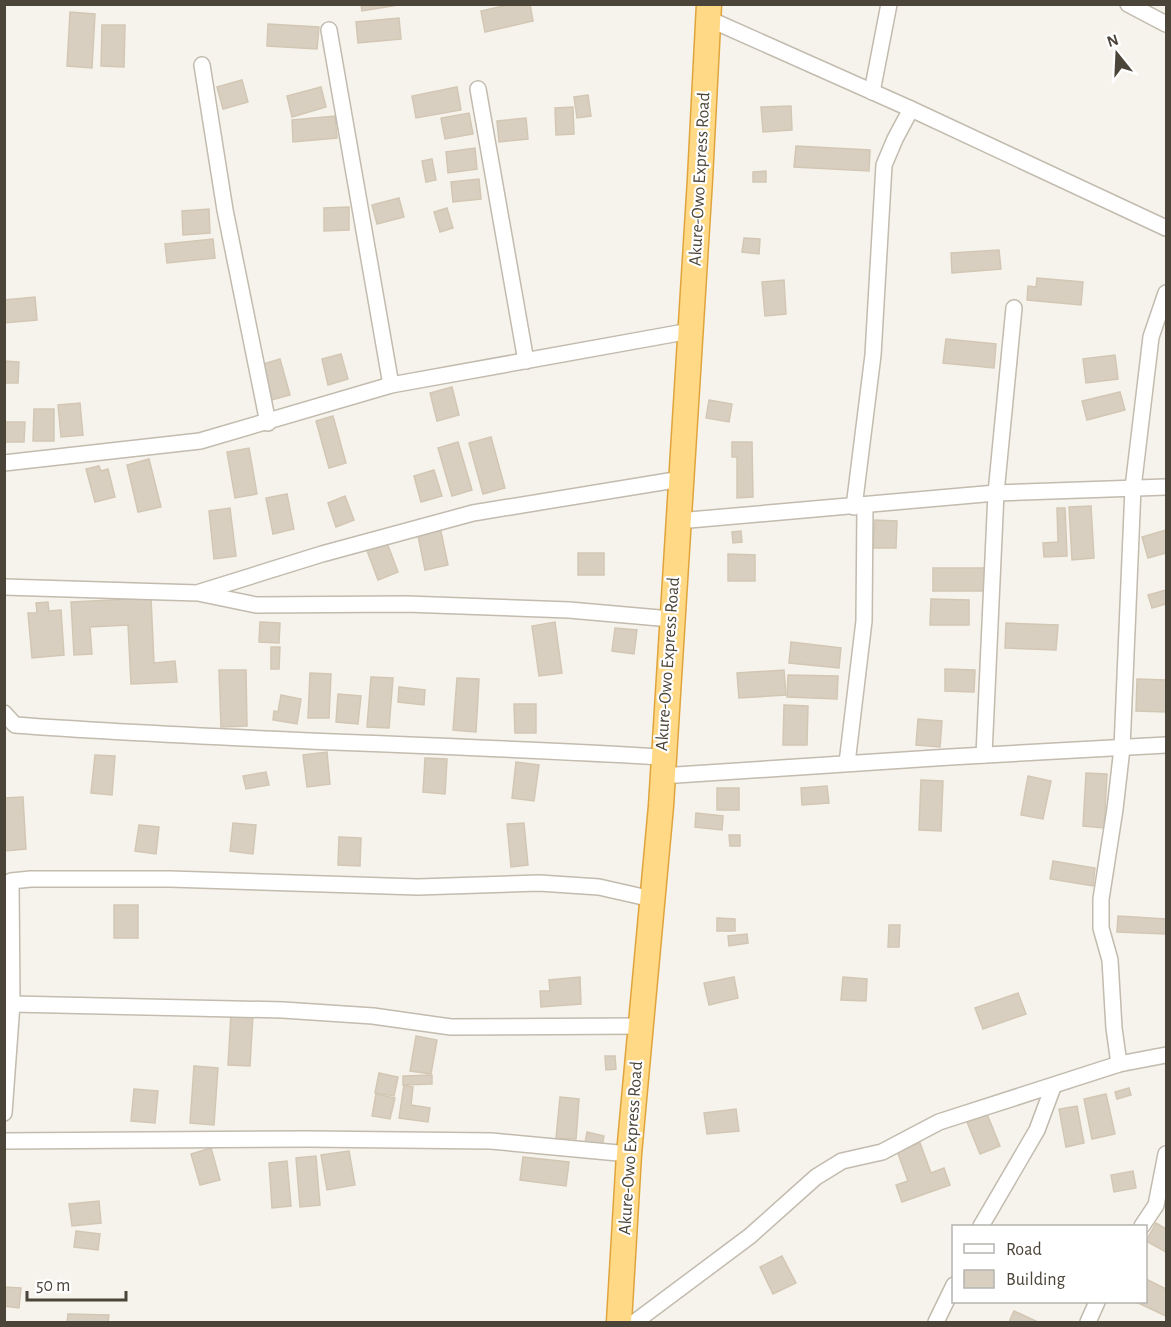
<svg xmlns="http://www.w3.org/2000/svg" width="1171" height="1327" viewBox="0 0 1171 1327" font-family="'Alegreya Sans',sans-serif">
	<style>
		.building { fill: #d8cfc1; stroke: #d3c7b4; stroke-width: 1.5 }
		.lines { fill: none; stroke-linecap: round; stroke-linejoin: round }
		.minor-casing { stroke: #c2bbae; stroke-width: 18 }
		.trunk-casing { stroke: #e0a43c; stroke-width: 27 }
		.minor { stroke: #fff; stroke-width: 15 }
		.trunk { stroke: #ffd985; stroke-width: 24 }
		.labels { text-anchor: middle; dominant-baseline: central; stroke-width: 4.5; stroke-linejoin: round; paint-order: stroke }
		.street-label { font-size: 18px; fill: #4b4439; stroke: #fff }
	</style>
	<rect width="100%" height="100%" fill="#f6f3ec"/>
	<g class="building">
		<polygon points="361,4 398,4 398,5 362,11"/>
		<polygon points="512,4 530,4 533,21 485,32 481,11"/>
		<polygon points="70,12 95,14 92,68 67,66"/>
		<polygon points="399,18 401,39 358,43 356,22"/>
		<polygon points="268,24 319,27 317,49 267,46"/>
		<polygon points="102,25 125,25 124,67 101,66"/>
		<polygon points="242,80 248,102 223,109 217,87"/>
		<polygon points="321,87 326,107 292,117 287,96"/>
		<polygon points="457,87 461,110 416,118 412,96"/>
		<polygon points="588,95 591,116 577,118 574,97"/>
		<polygon points="791,106 792,130 763,132 761,107"/>
		<polygon points="573,107 574,134 556,135 555,108"/>
		<polygon points="469,113 473,134 445,139 441,118"/>
		<polygon points="335,116 337,138 293,142 292,120"/>
		<polygon points="526,118 528,139 499,142 497,121"/>
		<polygon points="796,146 870,150 869,171 794,167"/>
		<polygon points="475,148 477,169 448,173 446,152"/>
		<polygon points="432,159 436,180 426,182 422,161"/>
		<polygon points="766,171 766,182 753,182 753,172"/>
		<polygon points="479,179 481,199 453,202 451,182"/>
		<polygon points="399,198 404,217 377,224 372,205"/>
		<polygon points="349,207 349,230 324,231 324,208"/>
		<polygon points="447,208 453,228 440,232 434,212"/>
		<polygon points="209,209 210,233 183,235 182,211"/>
		<polygon points="744,238 760,239 759,254 742,252"/>
		<polygon points="213,239 215,258 167,263 165,244"/>
		<polygon points="999,250 1001,269 952,273 951,253"/>
		<polygon points="1037,278 1083,282 1081,305 1027,300 1028,286 1036,287"/>
		<polygon points="784,280 786,314 765,316 762,282"/>
		<polygon points="35,297 37,320 4,323 4,300"/>
		<polygon points="946,339 996,344 994,368 943,363"/>
		<polygon points="341,354 348,379 328,385 322,359"/>
		<polygon points="1115,355 1118,379 1086,383 1083,359"/>
		<polygon points="280,359 290,395 271,400 260,365"/>
		<polygon points="4,361 19,362 18,383 4,383"/>
		<polygon points="452,387 459,415 437,421 430,393"/>
		<polygon points="1120,392 1125,410 1087,420 1082,401"/>
		<polygon points="709,400 732,404 729,422 706,418"/>
		<polygon points="80,403 83,435 61,437 58,405"/>
		<polygon points="34,409 54,409 54,441 33,441"/>
		<polygon points="333,416 346,463 329,468 316,421"/>
		<polygon points="4,422 25,422 24,442 4,442"/>
		<polygon points="491,437 505,488 483,494 469,443"/>
		<polygon points="458,442 472,490 452,496 438,448"/>
		<polygon points="732,442 752,442 753,497 737,498 737,457 732,457"/>
		<polygon points="249,448 257,494 235,498 227,452"/>
		<polygon points="149,459 161,507 138,512 127,465"/>
		<polygon points="99,466 101,471 108,469 115,497 95,502 86,469"/>
		<polygon points="434,470 442,496 421,502 414,476"/>
		<polygon points="287,494 294,529 273,534 266,498"/>
		<polygon points="345,496 354,520 336,527 328,503"/>
		<polygon points="1091,506 1094,558 1072,560 1069,507"/>
		<polygon points="230,508 236,556 214,559 209,511"/>
		<polygon points="1057,508 1065,508 1067,556 1044,557 1043,543 1058,542"/>
		<polygon points="875,520 897,521 896,548 873,548"/>
		<polygon points="440,527 448,565 425,570 417,531"/>
		<polygon points="1166,530 1166,553 1148,558 1142,537"/>
		<polygon points="741,531 742,542 733,543 732,532"/>
		<polygon points="386,540 398,572 378,580 366,548"/>
		<rect x="578" y="553" width="26" height="22"/>
		<polygon points="728,554 755,555 755,581 728,581"/>
		<polygon points="933,568 987,568 988,591 933,591"/>
		<polygon points="1166,590 1166,604 1152,608 1148,595"/>
		<polygon points="151,598 154,663 175,661 177,682 131,684 128,625 90,627 92,654 74,655 71,602"/>
		<polygon points="931,599 969,600 969,625 930,625"/>
		<polygon points="48,602 49,611 61,610 64,655 32,658 28,613 37,613 36,603"/>
		<polygon points="260,622 280,623 279,643 259,642"/>
		<polygon points="555,622 562,673 539,676 532,626"/>
		<polygon points="1006,623 1058,625 1056,650 1005,648"/>
		<polygon points="615,628 637,630 634,654 612,651"/>
		<polygon points="791,642 841,648 839,668 789,663"/>
		<polygon points="271,647 280,647 279,669 271,669"/>
		<polygon points="945,669 975,670 974,692 945,691"/>
		<polygon points="219,670 246,670 247,726 221,727"/>
		<polygon points="784,670 786,695 739,698 737,673"/>
		<polygon points="310,673 331,674 329,718 308,718"/>
		<polygon points="788,675 838,676 837,699 787,697"/>
		<polygon points="371,677 393,678 389,728 367,727"/>
		<polygon points="457,678 479,679 476,732 453,730"/>
		<polygon points="1137,679 1166,680 1166,712 1136,711"/>
		<polygon points="399,687 425,690 424,705 398,702"/>
		<polygon points="338,694 361,696 358,724 336,722"/>
		<polygon points="281,695 301,699 297,724 273,720 274,711 278,712"/>
		<polygon points="514,704 536,704 536,733 515,733"/>
		<polygon points="784,705 808,706 807,745 783,745"/>
		<polygon points="918,719 942,721 940,747 916,745"/>
		<polygon points="327,752 330,784 307,787 303,755"/>
		<polygon points="95,755 115,756 112,795 91,793"/>
		<polygon points="425,758 447,759 445,794 423,792"/>
		<polygon points="516,762 539,765 534,801 512,798"/>
		<polygon points="266,772 269,785 246,789 243,776"/>
		<polygon points="1086,773 1107,774 1104,828 1083,826"/>
		<polygon points="1028,776 1051,781 1043,819 1021,815"/>
		<polygon points="921,780 943,781 941,831 919,830"/>
		<polygon points="827,786 829,803 802,805 801,788"/>
		<rect x="717" y="788" width="22" height="22"/>
		<polygon points="23,797 26,849 5,851 4,798"/>
		<polygon points="696,813 723,816 722,830 695,827"/>
		<polygon points="233,823 256,825 253,854 230,851"/>
		<polygon points="524,823 528,865 511,867 507,824"/>
		<polygon points="139,825 159,827 156,854 135,851"/>
		<polygon points="729,835 740,835 740,846 730,846"/>
		<polygon points="339,837 361,838 360,866 338,865"/>
		<polygon points="1053,861 1095,868 1093,886 1050,879"/>
		<rect x="114" y="905" width="24" height="33"/>
		<polygon points="1118,916 1166,919 1166,934 1117,932"/>
		<polygon points="717,918 735,919 735,931 717,931"/>
		<polygon points="889,925 900,925 899,947 888,947"/>
		<polygon points="747,934 748,943 729,946 728,936"/>
		<polygon points="580,977 581,1004 541,1007 540,991 550,991 549,980"/>
		<polygon points="734,977 738,998 709,1005 704,983"/>
		<polygon points="843,977 867,979 866,1001 841,1000"/>
		<polygon points="1018,993 1026,1014 983,1029 975,1008"/>
		<polygon points="231,1013 253,1014 250,1066 228,1065"/>
		<polygon points="416,1036 437,1040 431,1074 410,1071"/>
		<polygon points="605,1056 615,1056 616,1069 606,1070"/>
		<polygon points="194,1066 218,1068 214,1125 190,1123"/>
		<polygon points="379,1073 398,1077 394,1096 375,1093"/>
		<polygon points="432,1075 432,1084 403,1085 403,1076"/>
		<polygon points="404,1085 413,1087 411,1105 430,1108 428,1122 399,1118"/>
		<polygon points="1129,1088 1131,1095 1117,1099 1115,1092"/>
		<polygon points="134,1089 158,1091 155,1123 131,1121"/>
		<polygon points="376,1094 395,1098 390,1119 372,1116"/>
		<polygon points="1106,1094 1115,1134 1092,1139 1084,1099"/>
		<polygon points="560,1097 579,1099 576,1139 556,1138"/>
		<polygon points="1077,1106 1084,1143 1066,1147 1059,1109"/>
		<polygon points="736,1109 739,1131 707,1134 704,1113"/>
		<polygon points="987,1114 1000,1146 980,1154 967,1122"/>
		<polygon points="587,1132 604,1136 602,1146 585,1143"/>
		<polygon points="920,1143 931,1173 944,1168 950,1185 902,1202 896,1185 908,1181 897,1151"/>
		<polygon points="211,1148 220,1180 200,1185 191,1154"/>
		<polygon points="349,1151 355,1185 327,1190 321,1155"/>
		<polygon points="316,1156 320,1205 300,1207 296,1158"/>
		<polygon points="523,1157 569,1162 566,1186 520,1180"/>
		<polygon points="287,1161 291,1206 272,1208 269,1163"/>
		<polygon points="1133,1171 1136,1188 1114,1192 1111,1175"/>
		<polygon points="99,1201 101,1223 72,1226 69,1204"/>
		<polygon points="1156,1223 1166,1229 1166,1252 1146,1241"/>
		<polygon points="76,1231 100,1234 98,1250 74,1247"/>
		<polygon points="782,1256 796,1283 773,1294 760,1267"/>
		<polygon points="1146,1279 1166,1289 1166,1316 1136,1302 1146,1302"/>
		<polygon points="4,1287 21,1288 19,1308 4,1306"/>
		<polygon points="1014,1311 1038,1322 1009,1322"/>
		<polygon points="68,1314 109,1315 108,1322 67,1322"/>
	</g>
	<g class="lines">
		<defs>
			<g id="minor">
				<polyline points="1128,4 1166,24"/>
				<polyline points="709,19 911,109 1166,228"/>
				<polyline points="329,30 391,385"/>
				<polyline points="202,65 225,210 268,423"/>
				<polyline points="478,89 526,361"/>
				<polyline points="872,92 889,4"/>
				<polyline points="4,463 200,441 391,385 690,331"/>
				<polyline points="854,507 873,355 884,165 895,139 911,109"/>
				<polyline points="678,521 996,493 1166,487"/>
				<polyline points="4,587 198,593 256,605 406,604 569,610 671,619"/>
				<polyline points="200,592 322,554 473,513 681,479"/>
				<path d="M4 713 15 725C231 741 447 744 662 757"/>
				<polyline points="984,755 996,493 1014,308"/>
				<polyline points="847,763 864,621 865,506"/>
				<polyline points="661,776 950,757 1166,745"/>
				<polyline points="12,1004 283,1010 373,1016 451,1027 641,1026"/>
				<polyline points="1119,1064 1114,1028 1110,960 1101,928 1101,899 1115,809 1122,748 1133,488 1151,337 1166,293"/>
				<polyline points="4,1113 12,1004 11,881 31,879 170,879 418,887 539,883 599,887 652,899"/>
				<polyline points="4,1141 309,1139 491,1141 629,1154"/>
				<polyline points="981,1226 1037,1130 1053,1087"/>
				<polyline points="1142,1226 1156,1205 1166,1154"/>
				<polyline points="635,1322 750,1236 816,1177 842,1161 882,1152 939,1122 1119,1064 1166,1055"/>
				<polyline points="936,1322 954,1285"/>
				<polyline points="1088,1322 1097,1302"/>
			</g>
			<polyline id="trunk" points="619,1322 629,1154 661,806 700,179 709,4"/>
		</defs>
		<use href="#minor" class="minor-casing"/>
		<use href="#trunk" class="trunk-casing"/>
		<use href="#minor" class="minor"/>
		<use href="#trunk" class="trunk"/>
	</g>
	<g class="labels">
		<g class="street-label">
			<text transform="translate(700 179) rotate(-87)">Akure-Owo Express Road</text>
			<text transform="translate(668 664) rotate(-86)">Akure-Owo Express Road</text>
			<text transform="translate(631 1148) rotate(-86)">Akure-Owo Express Road</text>
		</g>
	</g>
	<rect width="1171" height="1327" fill="none" stroke="#4b4439" stroke-width="12"/>
	<rect x="952" y="1225" width="195" height="78" fill="#ffffff" stroke="#b7b4b0" stroke-width="1.5"/>
	<rect x="964" y="1244" width="30" height="9" fill="#ffffff" stroke="#b7b4b0" stroke-width="1.5"/>
	<text x="1006" y="1255" font-size="18" fill="#4b4439">Road</text>
	<rect x="964" y="1270" width="30" height="18" fill="#d8cfc1" stroke="#b7b4b0" stroke-width="1.5"/>
	<text x="1006" y="1285" font-size="18" fill="#4b4439">Building</text>
	<g transform="translate(1117 54) rotate(342)" stroke="#ffffff" stroke-width="4.5" paint-order="stroke">
	<path d="M0-4.5L10 22L0 15L-10 22Z" fill="#4b4439"/>
	<text y="-9" font-size="16" font-weight="bold" text-anchor="middle" fill="#4b4439">N</text>
	</g>
	<path d="M27 1291v9h99v-9" fill="none" stroke="#4b4439" stroke-width="3"/>
	<text x="36" y="1291" font-size="18" fill="#4b4439" stroke="#ffffff" stroke-width="4.5" paint-order="stroke">50 m</text>
</svg>
